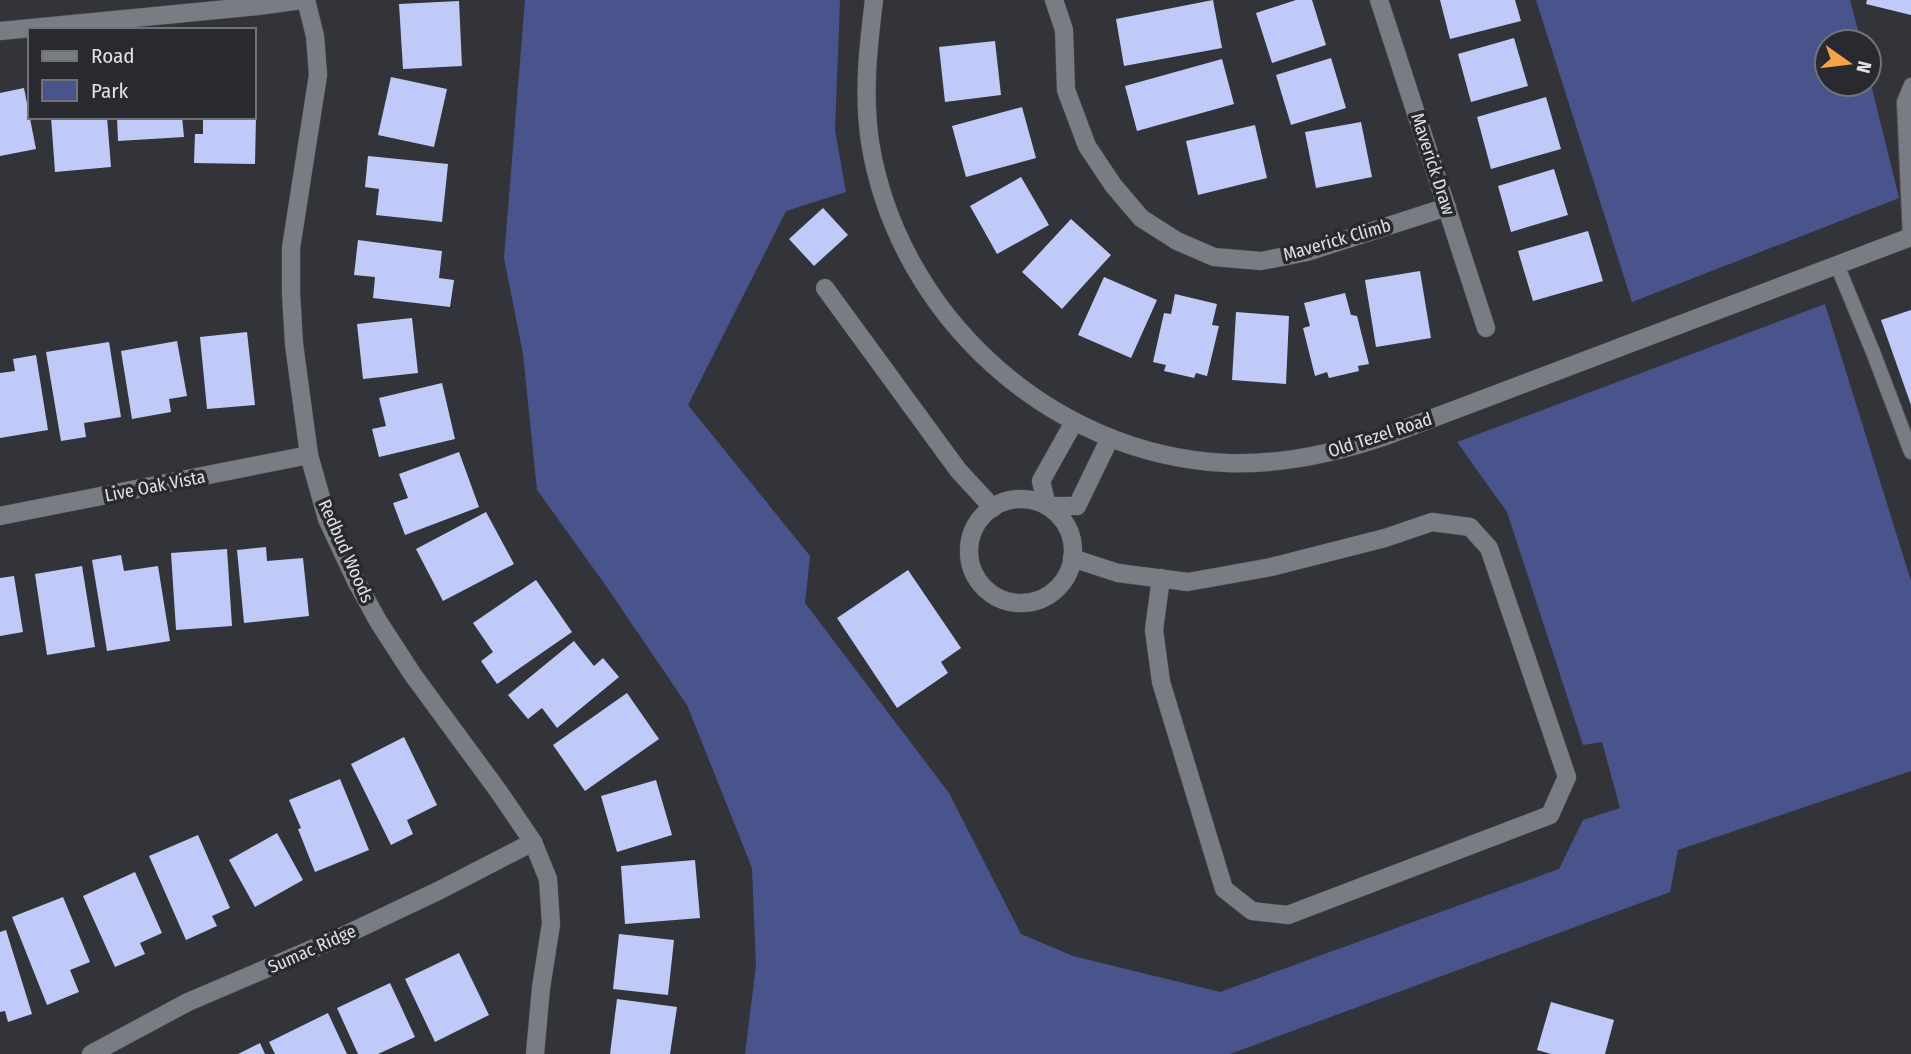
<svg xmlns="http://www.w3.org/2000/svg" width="1911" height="1054" viewBox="0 0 1911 1054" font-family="'Fira Sans Condensed',sans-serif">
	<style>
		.green { fill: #4a548c }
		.building { fill: #bfcaf9 }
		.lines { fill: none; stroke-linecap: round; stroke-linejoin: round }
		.service-casing { stroke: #525358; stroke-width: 16 }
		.minor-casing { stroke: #525358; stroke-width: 19 }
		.tertiary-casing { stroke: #525358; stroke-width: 19 }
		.service { stroke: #7a7c83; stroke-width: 14 }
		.minor { stroke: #7a7c83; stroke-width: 18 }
		.tertiary { stroke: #7a7c83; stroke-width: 18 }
		.labels { text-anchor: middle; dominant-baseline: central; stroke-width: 7; stroke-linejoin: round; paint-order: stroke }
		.street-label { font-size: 18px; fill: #e0e1e5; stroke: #292a30 }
	</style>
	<rect width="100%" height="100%" fill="#33343a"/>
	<g class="green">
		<polygon points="525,0 840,0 835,130 846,192 786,211 688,405 810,556 805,603 949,793 1021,934 1073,956 1220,992 1559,869 1583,820 1620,808 1602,742 1583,745 1507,512 1457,442 1825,304 1911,581 1911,771 1678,850 1670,892 1230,1054 745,1054 756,965 752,868 687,705 604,583 537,490 523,354 504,258"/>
		<polygon points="1536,0 1850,0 1861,42 1827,42 1827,84 1869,84 1869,76 1899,198 1632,302"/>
	</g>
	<g class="building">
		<polygon points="1213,0 1222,48 1124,66 1116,19"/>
		<polygon points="1296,0 1312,0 1326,45 1272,63 1256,13"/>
		<polygon points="1440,0 1515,0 1521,21 1450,39"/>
		<polygon points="1867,0 1911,0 1911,15 1866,4"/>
		<polygon points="459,1 462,66 403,69 399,4"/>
		<polygon points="1514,38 1528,86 1471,102 1458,54"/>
		<polygon points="995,41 1001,95 945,102 939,47"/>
		<polygon points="1331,58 1346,108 1291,125 1276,75"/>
		<polygon points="1222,59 1234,104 1137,131 1125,86"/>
		<polygon points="391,77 447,89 434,147 378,135"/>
		<polygon points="254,83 257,83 256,107 254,107"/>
		<polygon points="24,88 36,149 0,156 0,93"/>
		<polygon points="1546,97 1561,149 1491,169 1477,117"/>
		<polygon points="1022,107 1036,158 966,177 952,126"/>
		<polygon points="51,117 107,117 111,167 55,172"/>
		<polygon points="117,117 182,117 184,137 118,141"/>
		<polygon points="203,117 256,117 255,164 194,163 195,134 203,134"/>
		<polygon points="1361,122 1372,177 1316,188 1305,132"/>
		<polygon points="1255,125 1267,178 1198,195 1186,141"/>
		<polygon points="368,156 448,164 442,222 376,215 379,189 365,187"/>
		<polygon points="1554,169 1568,215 1511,232 1498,186"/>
		<polygon points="1021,177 1049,225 997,254 970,206"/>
		<polygon points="823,208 848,235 814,266 789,239"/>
		<polygon points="1071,219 1111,255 1062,309 1022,272"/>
		<polygon points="1588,231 1603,281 1533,301 1518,251"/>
		<polygon points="358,240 442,251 439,278 454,280 450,307 373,298 375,277 354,275"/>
		<polygon points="1420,271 1431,338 1376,347 1365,280"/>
		<polygon points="1104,277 1157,300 1131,358 1078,335"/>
		<polygon points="1345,293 1351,315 1357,316 1369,364 1358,366 1359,371 1329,378 1327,372 1315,376 1303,328 1310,326 1304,303"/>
		<polygon points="1175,294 1217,304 1212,325 1219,326 1207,376 1196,373 1194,378 1164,371 1166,365 1153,362 1164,313 1171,314"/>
		<polygon points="1911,310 1911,405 1881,320"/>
		<polygon points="1236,312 1289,316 1286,384 1232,380"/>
		<polygon points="412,318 418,373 363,379 357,324"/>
		<polygon points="247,332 255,405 207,409 200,337"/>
		<polygon points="177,341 187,396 169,399 171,412 132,419 121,351"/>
		<polygon points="109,342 121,417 84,423 86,437 61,441 46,352"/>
		<polygon points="36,355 48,430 0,438 0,373 15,371 13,359"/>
		<polygon points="442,383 455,439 379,457 372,429 386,426 379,398"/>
		<polygon points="459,452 479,507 405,535 393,503 408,498 399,474"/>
		<polygon points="486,512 514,564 443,601 416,549"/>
		<polygon points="266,547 267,561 303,558 309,616 244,623 237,550"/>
		<polygon points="227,549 232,626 176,630 171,553"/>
		<polygon points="121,555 124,571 158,566 170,641 107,651 92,560"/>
		<polygon points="82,566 95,647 47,655 35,574"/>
		<polygon points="908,570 961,648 941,662 948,673 897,708 837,618"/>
		<polygon points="14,576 23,632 0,636 0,578"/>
		<polygon points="536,580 572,632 497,684 481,661 493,652 473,623"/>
		<polygon points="574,641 594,666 603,658 619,677 557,728 542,708 528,719 508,695"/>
		<polygon points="627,693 659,739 585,791 553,745"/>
		<polygon points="404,737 437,805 407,820 413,834 391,845 351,764"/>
		<polygon points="340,779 369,850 315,872 298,829 301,828 289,800"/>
		<polygon points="656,780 672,835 617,852 601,796"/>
		<polygon points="277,833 303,880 255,907 229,860"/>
		<polygon points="198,835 230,908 212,916 217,926 186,940 149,856"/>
		<polygon points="695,860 700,918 625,924 621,866"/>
		<polygon points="135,872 162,933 140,943 145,954 115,967 83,896"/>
		<polygon points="63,897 90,962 70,970 79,992 47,1005 12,917"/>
		<polygon points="6,930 32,1014 8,1022 5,1011 0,1012 0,932"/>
		<polygon points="619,934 674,940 668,995 613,989"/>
		<polygon points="459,953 489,1015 435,1042 405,979"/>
		<polygon points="390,983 415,1037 378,1054 358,1054 337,1008"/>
		<polygon points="617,999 677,1007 670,1054 610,1054"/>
		<polygon points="1551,1002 1614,1020 1605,1054 1551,1054 1537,1050"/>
		<polygon points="328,1013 347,1054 275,1054 269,1042"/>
		<polygon points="260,1043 265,1054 238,1054"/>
	</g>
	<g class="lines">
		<defs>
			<g id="service">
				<polyline points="1910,238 1904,102 1911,85"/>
				<polyline points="1837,265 1873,352 1911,452"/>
			</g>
			<g id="minor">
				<polyline points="306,0 315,36 318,75 291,248 291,293 294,344 309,455 327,519 356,581 378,621 413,675 499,792 533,842 548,879 551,924 541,988 535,1054"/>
				<polyline points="1054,0 1064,30 1066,90 1087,146 1113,185 1141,218 1177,241 1214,257 1261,261 1307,252 1447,207"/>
				<polyline points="1379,0 1486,328"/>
				<polyline points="0,31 258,6 301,0"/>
				<polyline points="825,288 958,470 993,508"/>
				<polyline points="1074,422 1041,481 1047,506 1077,506 1110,438"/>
				<circle cx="1021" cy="551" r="52"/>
				<polyline points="0,516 309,455"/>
				<polyline points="1072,558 1118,573 1188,582 1271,567 1385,538 1432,522 1470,527 1489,548 1567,777 1550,815 1288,915 1252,911 1224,889 1161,682 1154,630 1161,578"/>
				<polyline points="91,1054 188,1002 345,935 440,890 533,842"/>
			</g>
			<path id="tertiary" d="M874 0C868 48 863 94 870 142 898 316 1051 455 1227 463 1281 465 1332 454 1383 437L1911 237"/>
		</defs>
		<use href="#service" class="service-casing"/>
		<use href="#minor" class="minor-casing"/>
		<use href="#tertiary" class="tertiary-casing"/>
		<use href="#service" class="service"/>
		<use href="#minor" class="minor"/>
		<use href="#tertiary" class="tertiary"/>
	</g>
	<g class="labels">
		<g class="street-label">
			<text transform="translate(1433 164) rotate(72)">Maverick Draw</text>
			<text transform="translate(1337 240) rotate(-16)">Maverick Climb</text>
			<text transform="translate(1380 435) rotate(-18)">Old Tezel Road</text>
			<text transform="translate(155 486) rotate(-11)">Live Oak Vista</text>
			<text transform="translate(346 551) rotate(66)">Redbud Woods</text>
			<text transform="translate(312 949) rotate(-24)">Sumac Ridge</text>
		</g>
	</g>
	<rect x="28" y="28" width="228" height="91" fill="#292a30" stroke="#727378" stroke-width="2"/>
	<rect x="42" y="51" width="35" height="10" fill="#7a7c83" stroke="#727378" stroke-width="2"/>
	<text x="91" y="63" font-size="21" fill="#e0e1e5">Road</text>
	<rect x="42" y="80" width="35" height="21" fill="#4a548c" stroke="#727378" stroke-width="2"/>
	<text x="91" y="98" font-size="21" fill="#e0e1e5">Park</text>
	<g transform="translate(1848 63) rotate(104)"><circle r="33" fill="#292a30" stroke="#727378" stroke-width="2"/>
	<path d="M0-5L12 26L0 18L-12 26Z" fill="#f6a247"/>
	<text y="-10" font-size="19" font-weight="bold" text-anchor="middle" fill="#e0e1e5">N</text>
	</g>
</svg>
